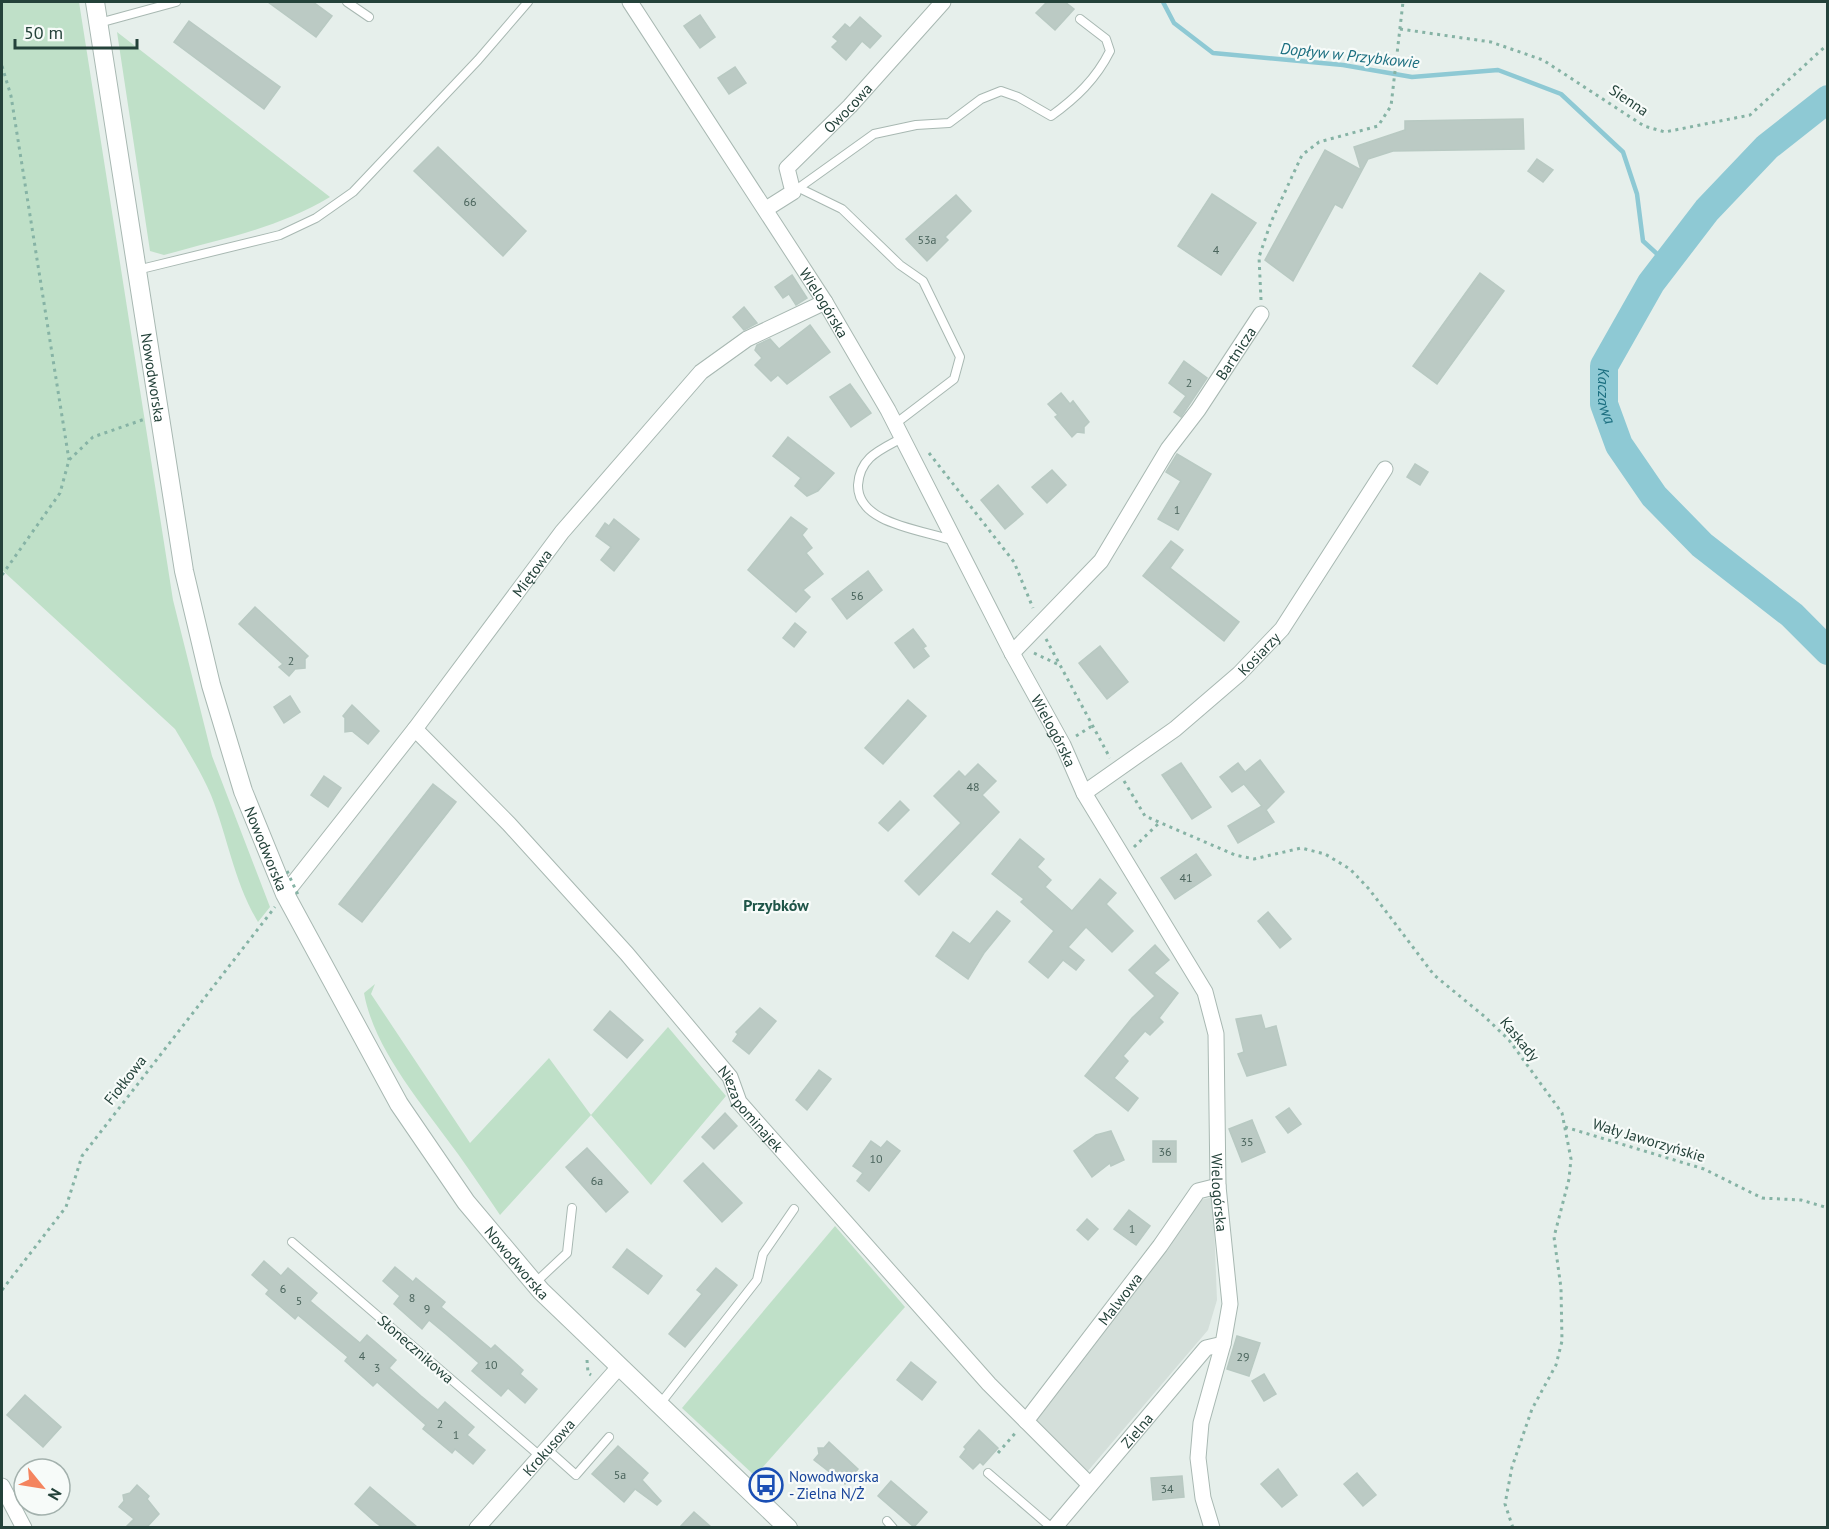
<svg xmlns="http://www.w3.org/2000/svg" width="1829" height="1529" viewBox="0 0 1829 1529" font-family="'PT Sans',sans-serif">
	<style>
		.built { fill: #d4dfda }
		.green { fill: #bfe0c8 }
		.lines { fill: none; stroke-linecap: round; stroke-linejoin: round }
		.stream { stroke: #8ec9d4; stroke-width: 4.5 }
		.river { stroke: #8ec9d4; stroke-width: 28 }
		.building { fill: #bbcac4; stroke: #b8c9c2; stroke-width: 1.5 }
		.service-casing { stroke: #a8b8b2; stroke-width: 10 }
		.minor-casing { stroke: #a8b8b2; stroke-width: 17 }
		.tertiary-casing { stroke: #a8b8b2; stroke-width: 20 }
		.path { stroke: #86b3a5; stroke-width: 3; stroke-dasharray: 3 4.5; stroke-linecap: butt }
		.service { stroke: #fff; stroke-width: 8 }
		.minor { stroke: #fff; stroke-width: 15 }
		.tertiary { stroke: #fff; stroke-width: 18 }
		.path-bridge { stroke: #86b3a5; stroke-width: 3; stroke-dasharray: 3 4.5; stroke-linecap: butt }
		.labels { text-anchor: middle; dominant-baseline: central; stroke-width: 4.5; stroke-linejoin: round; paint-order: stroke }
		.number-label { font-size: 12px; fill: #4a645c }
		.street-label { font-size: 15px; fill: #24423a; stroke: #f7fbf9 }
		.transit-label { font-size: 15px; fill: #164399; stroke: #f7fbf9; text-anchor: start }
		.water-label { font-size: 16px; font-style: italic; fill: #1c6f80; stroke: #f7fbf9 }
		.neighbourhood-label { font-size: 16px; font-weight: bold; fill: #1f5548; stroke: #f7fbf9 }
	</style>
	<rect width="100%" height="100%" fill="#e6efeb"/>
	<polygon class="built" points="1213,1197 1217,1300 1208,1330 1087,1472 1036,1420 1200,1200"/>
	<g class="green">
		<path d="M2 2H79L173 600 212 756 270 907 258 922C234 882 228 838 211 795 201 772 188 751 175 729L2 570Z"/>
		<path d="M117 32 330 197C276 229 224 238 164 255L150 251Z"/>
		<path d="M375 984 371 994 470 1143 549 1058 591 1115 668 1027 726 1096 651 1185 591 1115 500 1215C486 1194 472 1174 458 1154 425 1108 374 1050 364 993Z"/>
		<polygon points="835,1226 905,1307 755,1476 682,1408"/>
	</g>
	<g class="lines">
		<polyline class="stream" points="1163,2 1174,23 1213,53 1343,65 1412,77 1498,70 1561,94 1623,152 1637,194 1643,241 1667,263"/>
		<path class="river" id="s1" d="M1828 99 1767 147 1707 210 1651 283 1604 366V404L1619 445 1654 496 1702 545 1792 615 1828 651"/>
	</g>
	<g class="building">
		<polygon points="268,2 313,2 332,16 316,37"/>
		<polygon points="1047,2 1065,2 1074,9 1055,30 1036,13"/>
		<polygon points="700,15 715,37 700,48 684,26"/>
		<polygon points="860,17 881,36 870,48 862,41 846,60 832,47 838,41 833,37 845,24 850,28"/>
		<polygon points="189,21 280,87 264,109 174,42"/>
		<polygon points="735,67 746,83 729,94 718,78"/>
		<polygon points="1523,119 1524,149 1393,151 1368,159 1342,208 1335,204 1293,281 1265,260 1325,150 1361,170 1354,147 1405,130 1405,121"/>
		<polygon points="438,147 526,231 503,256 414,171"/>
		<polygon points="1537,159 1553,170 1543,182 1528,171"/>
		<polygon points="1212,194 1256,223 1221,275 1178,246"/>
		<polygon points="956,195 971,211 945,237 948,240 927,261 906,239"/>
		<polygon points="1480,273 1504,291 1437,384 1413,366"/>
		<polygon points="792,275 807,298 796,305 789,294 783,298 775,287"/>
		<polygon points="744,307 757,323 744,330 733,317"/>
		<polygon points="810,325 830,352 787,384 778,375 771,381 755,365 762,358 755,350 757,345 770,339 779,349"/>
		<polygon points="1184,361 1207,378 1181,417 1174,412 1186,396 1169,383"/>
		<polygon points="850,384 871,413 851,427 830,397"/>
		<polygon points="1061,393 1070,404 1073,401 1089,422 1084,427 1084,433 1077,432 1072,437 1055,417 1058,415 1048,404"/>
		<polygon points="788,437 834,473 818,491 807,496 795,486 801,478 773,456"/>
		<polygon points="1177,454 1211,474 1178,530 1158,519 1181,481 1166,472"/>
		<polygon points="1415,464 1428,472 1420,485 1407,477"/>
		<polygon points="1052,470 1066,485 1047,503 1032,487"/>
		<polygon points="998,485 1023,514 1005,529 981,500"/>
		<polygon points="791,517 807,529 802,535 812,548 806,553 823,574 803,590 810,597 796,612 748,570"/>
		<polygon points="614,519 639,539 614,571 601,560 611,547 596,536 605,523 609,526"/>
		<polygon points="1171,541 1183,550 1170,568 1239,622 1224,641 1143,576"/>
		<polygon points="868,571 882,590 847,619 832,599"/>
		<polygon points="255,607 308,656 305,659 305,668 295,669 289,676 279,667 283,664 239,624"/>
		<polygon points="795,623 806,632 794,647 783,638"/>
		<polygon points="913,629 926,646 923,648 929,656 914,668 895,643"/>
		<polygon points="1100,646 1128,682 1107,699 1079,663"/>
		<polygon points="290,696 300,712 284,723 274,707"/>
		<polygon points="908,700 926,716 883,764 865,748"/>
		<polygon points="352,705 379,731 368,744 352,731 345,732 345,718 343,716"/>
		<polygon points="1260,760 1284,792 1266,810 1274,822 1238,843 1228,826 1262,806 1244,784 1232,792 1220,777 1238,763 1245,772"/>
		<polygon points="1181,763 1211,807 1192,819 1162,775"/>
		<polygon points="978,764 996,781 982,795 999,812 919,895 905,881 961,823 934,796 959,771 965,777"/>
		<polygon points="324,776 341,788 328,807 311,795"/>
		<polygon points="433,784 456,802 362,922 339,904"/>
		<polygon points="900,801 909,810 888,831 879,823"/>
		<polygon points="1020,839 1044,859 1037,867 1051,880 1045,887 1072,911 1100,879 1116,893 1106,904 1133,931 1112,952 1086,927 1068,947 1084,960 1076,970 1063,960 1048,978 1029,962 1054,931 1021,902 1024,899 992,874"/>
		<polygon points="1196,854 1211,875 1175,899 1161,878"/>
		<polygon points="997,911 1010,921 984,953 968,979 936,956 953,932 970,944"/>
		<polygon points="1268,912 1291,939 1280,948 1258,921"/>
		<polygon points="1155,945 1169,960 1154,973 1178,993 1159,1018 1163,1022 1150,1035 1145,1031 1123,1056 1128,1061 1114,1078 1138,1098 1128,1111 1085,1076 1132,1018 1155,996 1129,970"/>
		<polygon points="760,1008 776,1021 749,1054 733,1041 738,1034 736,1032"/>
		<polygon points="610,1011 643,1040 627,1058 594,1030"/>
		<polygon points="1261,1015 1265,1029 1276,1026 1286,1065 1247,1076 1238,1054 1244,1052 1236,1019"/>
		<polygon points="819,1070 831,1079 807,1110 796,1100"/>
		<polygon points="1289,1108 1301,1124 1288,1133 1276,1117"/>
		<polygon points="725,1113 737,1126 714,1149 702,1137"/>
		<polygon points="1252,1120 1265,1152 1242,1162 1229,1129"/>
		<polygon points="1111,1131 1124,1160 1111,1166 1110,1163 1092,1177 1074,1151 1096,1135"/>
		<polygon points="871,1141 881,1148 887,1141 900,1151 869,1191 857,1181 863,1173 853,1166"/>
		<rect x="1153" y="1141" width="23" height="21"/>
		<polygon points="587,1148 628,1192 606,1212 566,1167"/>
		<polygon points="703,1163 742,1203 722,1222 684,1181"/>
		<polygon points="1129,1210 1150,1226 1136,1245 1114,1229"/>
		<polygon points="1087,1219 1098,1229 1088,1240 1077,1230"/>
		<polygon points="627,1249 662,1276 648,1294 613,1267"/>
		<polygon points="264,1261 281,1276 288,1268 317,1293 310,1301 342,1328 360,1343 367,1335 396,1360 389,1368 421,1396 438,1410 445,1402 474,1427 467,1435 485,1450 473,1464 455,1449 452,1453 423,1429 426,1425 394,1397 377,1382 373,1386 345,1361 348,1357 298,1315 295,1319 266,1294 269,1290 252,1275"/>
		<polygon points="395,1267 413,1282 416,1278 445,1302 441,1307 491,1349 495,1345 523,1370 520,1374 537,1389 525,1403 508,1388 501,1396 472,1371 479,1363 447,1335 429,1320 422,1329 394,1304 400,1296 383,1281"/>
		<polygon points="716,1268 737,1285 685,1347 669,1334 702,1294 697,1290"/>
		<polygon points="1237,1336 1260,1343 1249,1376 1227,1369"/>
		<polygon points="911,1362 936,1382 922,1400 897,1380"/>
		<polygon points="1264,1374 1276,1394 1264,1401 1252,1381"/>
		<polygon points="25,1395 61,1427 43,1447 7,1415"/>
		<polygon points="979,1430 998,1448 983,1465 980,1462 973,1469 960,1457 966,1449 964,1447"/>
		<polygon points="829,1442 858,1469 845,1484 814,1460 819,1454 818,1448 824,1448"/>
		<polygon points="618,1446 648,1473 642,1480 661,1501 657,1505 635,1489 624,1502 592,1474"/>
		<polygon points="1278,1469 1297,1495 1282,1507 1261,1484"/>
		<polygon points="1357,1473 1376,1495 1363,1506 1344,1484"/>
		<polygon points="1182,1476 1184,1497 1153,1500 1151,1478"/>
		<polygon points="891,1481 927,1512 914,1527 878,1496"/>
		<polygon points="137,1485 149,1496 147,1499 159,1514 147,1527 126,1527 134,1519 119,1507 124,1501 123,1495 130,1493"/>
		<polygon points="370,1487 383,1498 417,1527 382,1527 375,1522 355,1504"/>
		<polygon points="694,1512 711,1527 680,1527"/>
	</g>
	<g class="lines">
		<defs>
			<g id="service">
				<polyline points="347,2 369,17"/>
				<polyline points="99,23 176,2"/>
				<polyline points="799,188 842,209 900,265 923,281 960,357 954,379 895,424"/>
				<path d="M793 192 874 134 916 125 949 123 981 99 1001 91 1018 97 1051 116C1076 98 1096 79 1110 51L1106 39 1080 19"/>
				<polyline points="137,270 280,235 316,218 353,192 478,60 528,2"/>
				<path d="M902 438C880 450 860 457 858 485 857 525 926 530 954 541"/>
				<polyline points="292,1242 540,1456"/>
				<polyline points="535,1283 567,1253 572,1208"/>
				<polyline points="660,1404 757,1280 763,1254 794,1209"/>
				<polyline points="547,1449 576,1475 609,1437"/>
				<polyline points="988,1473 1052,1528"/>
				<polyline points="887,1521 893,1528"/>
			</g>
			<g id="minor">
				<path id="s2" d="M630 2 825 302 888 410 1012 653 1063 745 1084 793 1205 992 1216 1034 1218 1186 1230 1304 1223 1344 1201 1423 1198 1458 1203 1498 1212 1528"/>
				<path id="s3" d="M766 209 793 192 787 168 850 106 943 2"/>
				<path id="s4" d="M1012 653 1101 561 1168 449 1198 410 1261 314"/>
				<path id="s5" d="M415 729 509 824 627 954 730 1077 739 1102 989 1384 1090 1485"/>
				<path id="s6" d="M1084 793 1175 729 1239 674 1282 629 1385 469"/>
				<path id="s7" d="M285 894 415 729 562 532 701 372 747 339 825 302"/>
				<path id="s8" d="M1026 1421 1160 1246 1198 1191 1218 1186"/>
				<polyline points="2,1486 24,1528"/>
				<path id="s9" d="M477 1528 619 1367"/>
				<path id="s10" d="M1054 1528 1206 1348 1223 1344"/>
			</g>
			<g id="tertiary">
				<path id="s11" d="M95 2 184 571 211 685 243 791 285 894 399 1104 466 1202 541 1291 788 1528"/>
			</g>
		</defs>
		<use href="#service" class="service-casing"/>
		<use href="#minor" class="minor-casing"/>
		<use href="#tertiary" class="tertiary-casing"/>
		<g class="path">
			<polyline points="1400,29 1491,42 1543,60 1644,126 1665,132 1750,115 1828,44"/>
			<polyline points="2,66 11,96 69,460"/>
			<polyline points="1261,300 1259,257 1271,222 1302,155 1319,142 1378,126 1391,106 1403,2"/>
			<polyline points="929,453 1014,562 1033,608"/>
			<polyline points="2,575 60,493 69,460 93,437 145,419"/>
			<polyline points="1046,639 1110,758"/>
			<polyline points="1034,653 1057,664"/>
			<polyline points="1076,736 1092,726"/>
			<polyline points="1124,781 1145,816 1235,855 1254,859 1301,848 1325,854 1350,869 1369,889 1434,975 1484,1016 1509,1040 1562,1113 1571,1159 1569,1179 1554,1237 1561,1288 1562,1341 1556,1365 1532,1409 1512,1467 1505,1504 1513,1528"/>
			<polyline points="1134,847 1158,824"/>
			<polyline points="1565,1127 1704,1169 1762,1198 1801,1200 1828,1208"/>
			<polyline points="2,1290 66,1207 82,1156 275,907"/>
			<polyline points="587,1360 588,1373 591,1375"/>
			<polyline points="998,1453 1017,1431"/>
		</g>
		<use href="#service" class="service"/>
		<use href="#minor" class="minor"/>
		<use href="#tertiary" class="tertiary"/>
		<polyline class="path-bridge" points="287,871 299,897"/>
	</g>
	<defs>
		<symbol id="bus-ring" viewBox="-11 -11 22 22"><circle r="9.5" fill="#f7fbf9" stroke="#1a4fb4" stroke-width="1.5"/><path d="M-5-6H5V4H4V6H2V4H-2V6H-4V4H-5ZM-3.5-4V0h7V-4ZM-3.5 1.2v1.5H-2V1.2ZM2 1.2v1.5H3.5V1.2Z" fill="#1a4fb4"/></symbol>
	</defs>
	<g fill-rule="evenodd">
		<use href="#bus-ring" x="747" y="1466" width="38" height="38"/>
	</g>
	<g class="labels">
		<g class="number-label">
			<text x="470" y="201">66</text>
			<text x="927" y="239">53a</text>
			<text x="1216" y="249">4</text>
			<text x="1189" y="382">2</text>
			<text x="1177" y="509">1</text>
			<text x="857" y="595">56</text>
			<text x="291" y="660">2</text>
			<text x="973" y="786">48</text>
			<text x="1186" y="877">41</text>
			<text x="1247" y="1141">35</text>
			<text x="1165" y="1151">36</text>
			<text x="876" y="1158">10</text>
			<text x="597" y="1180">6a</text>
			<text x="1132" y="1228">1</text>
			<text x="283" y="1288">6</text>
			<text x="412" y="1297">8</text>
			<text x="299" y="1300">5</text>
			<text x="427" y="1308">9</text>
			<text x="362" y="1355">4</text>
			<text x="1243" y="1356">29</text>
			<text x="491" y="1364">10</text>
			<text x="377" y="1367">3</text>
			<text x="440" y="1423">2</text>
			<text x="456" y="1434">1</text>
			<text x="620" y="1474">5a</text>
			<text x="1167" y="1488">34</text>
		</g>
		<g class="street-label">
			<text transform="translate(1629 100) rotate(34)">Sienna</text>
			<text stroke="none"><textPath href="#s3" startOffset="142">Owocowa</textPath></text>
			<text stroke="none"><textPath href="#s2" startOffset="358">Wielogórska</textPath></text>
			<text stroke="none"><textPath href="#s4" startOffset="376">Bartnicza</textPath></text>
			<text stroke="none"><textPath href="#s11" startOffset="380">Nowodworska</textPath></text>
			<text stroke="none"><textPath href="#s7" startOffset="405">Miętowa</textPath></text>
			<text stroke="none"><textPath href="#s6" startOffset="224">Kosiarzy</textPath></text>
			<text stroke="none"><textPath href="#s2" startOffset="844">Wielogórska</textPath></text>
			<text stroke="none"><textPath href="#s11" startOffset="866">Nowodworska</textPath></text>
			<text transform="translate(1520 1039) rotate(51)">Kaskady</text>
			<text transform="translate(125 1080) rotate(-52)">Fiołkowa</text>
			<text stroke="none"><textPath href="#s5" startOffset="508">Niezapominajek</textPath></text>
			<text transform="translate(1649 1140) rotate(17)">Wały Jaworzyńskie</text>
			<text stroke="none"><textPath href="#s2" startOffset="1348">Wielogórska</textPath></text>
			<text stroke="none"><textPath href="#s11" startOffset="1352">Nowodworska</textPath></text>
			<text stroke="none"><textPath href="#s8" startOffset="154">Malwowa</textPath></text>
			<text transform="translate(416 1349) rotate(41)">Słonecznikowa</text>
			<text stroke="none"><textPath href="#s10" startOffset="128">Zielna</textPath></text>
			<text stroke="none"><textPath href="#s9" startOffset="108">Krokusowa</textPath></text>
		</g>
		<g class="transit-label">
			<text x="789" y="1476">Nowodworska<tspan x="789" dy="17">- Zielna N/Ż</tspan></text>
		</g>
		<g class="water-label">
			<text transform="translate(1350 55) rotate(6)">Dopływ w Przybkowie</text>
			<text stroke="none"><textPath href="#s1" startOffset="382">Kaczawa</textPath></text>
		</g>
		<g class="neighbourhood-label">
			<text x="776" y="905">Przybków</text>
		</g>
	</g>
	<rect width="1829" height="1529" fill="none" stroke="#24423a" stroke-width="6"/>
	<g transform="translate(42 1487) rotate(120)"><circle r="28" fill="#f7fbf9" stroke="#a3b1ad" stroke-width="1.5"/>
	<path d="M0-4.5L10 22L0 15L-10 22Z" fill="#f4845f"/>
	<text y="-9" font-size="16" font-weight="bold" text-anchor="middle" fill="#24423a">N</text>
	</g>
	<path d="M15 39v9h122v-9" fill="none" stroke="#24423a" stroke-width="3"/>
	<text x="24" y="39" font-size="18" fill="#24423a" stroke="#f7fbf9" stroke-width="4.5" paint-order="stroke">50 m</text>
</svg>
